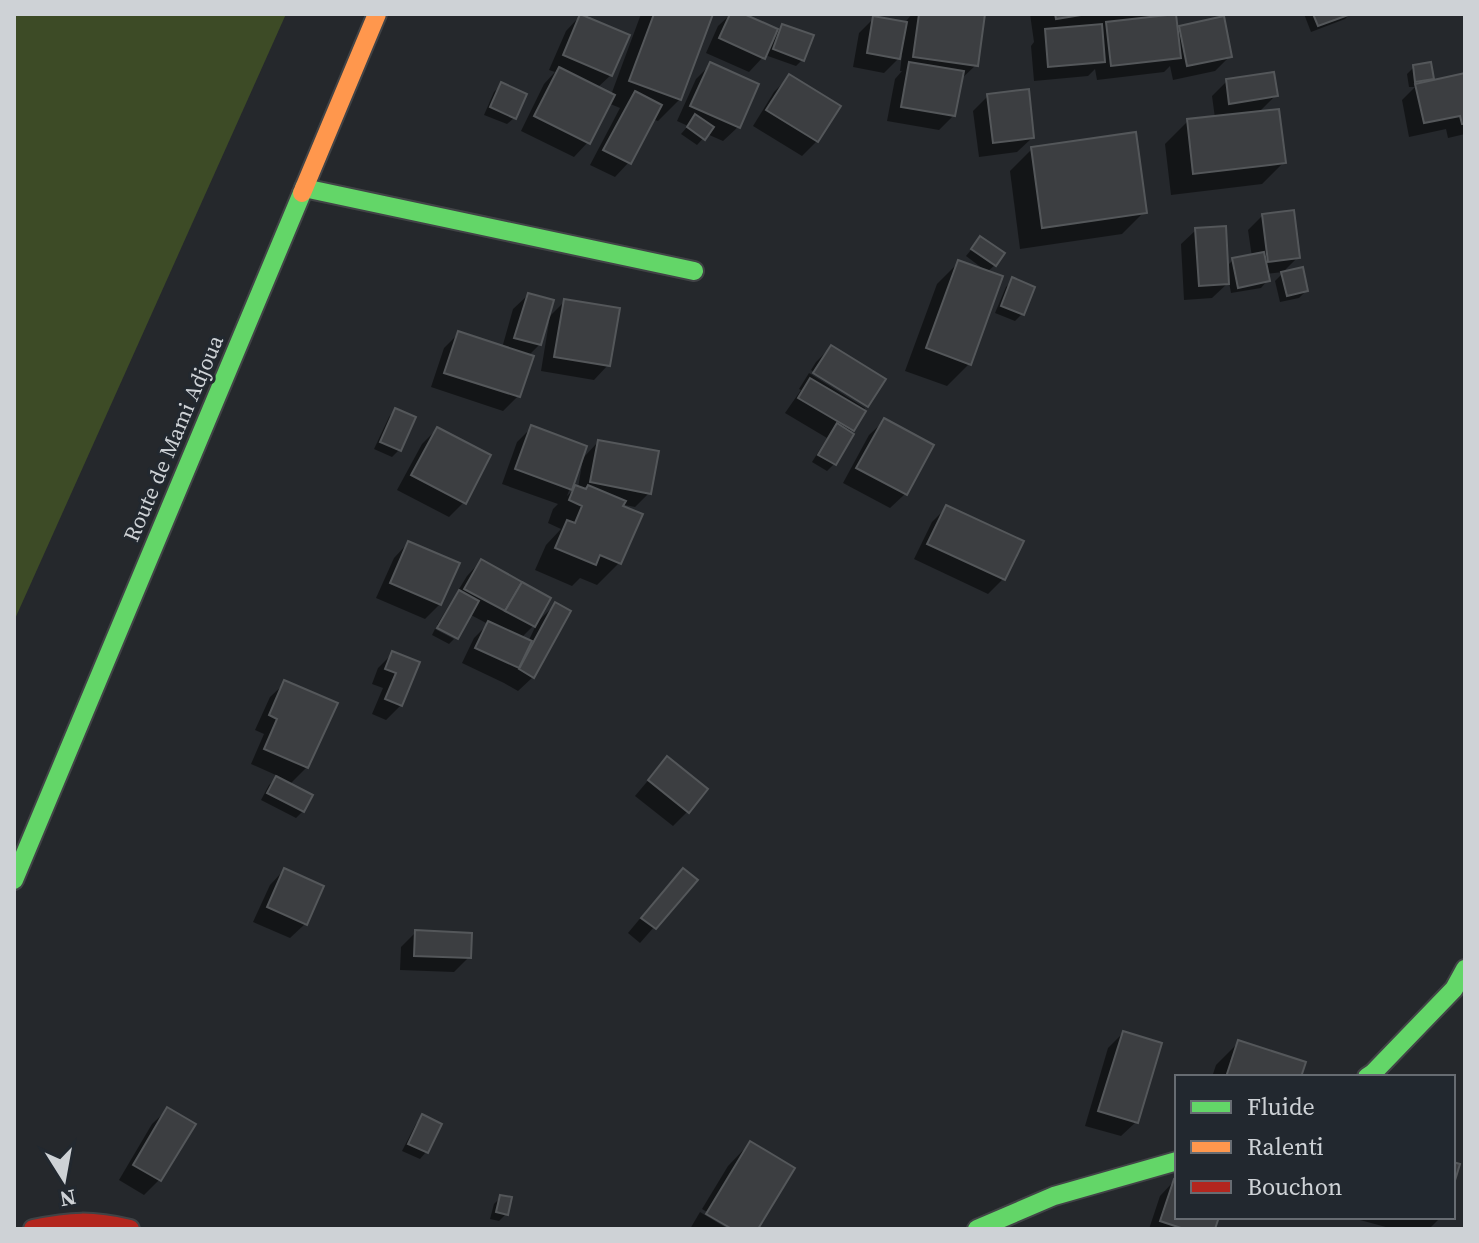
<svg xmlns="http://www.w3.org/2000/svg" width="1479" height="1243" viewBox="0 0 1479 1243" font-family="'Source Serif 4',serif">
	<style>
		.green { fill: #3d4b26 }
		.shadow { fill: #0007 }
		.building { fill: #3c3e41; stroke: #54575a; stroke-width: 2 }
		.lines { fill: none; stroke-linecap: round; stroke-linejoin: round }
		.fast-casing { stroke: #414346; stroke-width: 22 }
		.slow-casing { stroke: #414346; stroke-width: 22 }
		.jam-casing { stroke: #414346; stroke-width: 22 }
		.fast { stroke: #63d668; stroke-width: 18 }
		.slow { stroke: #ff974d; stroke-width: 18 }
		.jam { stroke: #b3261e; stroke-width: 18 }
		.labels { text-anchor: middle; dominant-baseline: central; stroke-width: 6; stroke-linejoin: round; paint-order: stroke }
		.street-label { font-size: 22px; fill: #ced2d6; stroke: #22282f }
	</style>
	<rect width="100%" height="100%" fill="#25282c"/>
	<polygon class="green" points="14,14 286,14 14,621"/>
	<g class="shadow">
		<polygon points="575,14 591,14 587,19 611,75 597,88 611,95 641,14 711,14 680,99 658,121 652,119 629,162 615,177 590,165 620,108 608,103 588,142 574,157 521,131 544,84 555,72 549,70 566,31 580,16"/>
		<polygon points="731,14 739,14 777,31 783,26 803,59 796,66 765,55 749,72 706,53 718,26"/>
		<polygon points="912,14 983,14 976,65 960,80 954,115 939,130 887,121 895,79 902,71 900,71 902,55 884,73 853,67 859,33 874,18 906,24 907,20"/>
		<polygon points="1030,14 1159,14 1155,18 1176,32 1180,27 1230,56 1215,71 1173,80 1170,66 1164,72 1097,80 1095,69 1088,76 1034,81 1031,46 1034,42"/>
		<polygon points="1304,14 1350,14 1345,19 1311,32"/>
		<polygon points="710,65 738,127 723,141 707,134 697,145 681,134 688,126 677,121 696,79"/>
		<polygon points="1414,67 1432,78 1427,83 1465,75 1465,134 1448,138 1446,129 1409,137 1402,100 1415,87 1409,87 1407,74"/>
		<polygon points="789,77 817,141 802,156 753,126 774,92"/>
		<polygon points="1227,81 1276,95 1258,113 1284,162 1262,184 1171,195 1165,144 1188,121 1215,118 1212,96"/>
		<polygon points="501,85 514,118 507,124 484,115 494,92"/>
		<polygon points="988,96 1032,138 1017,152 979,157 973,111"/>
		<polygon points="1032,149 1144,212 1122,234 1020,249 1010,171"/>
		<polygon points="1263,215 1298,257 1283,272 1266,274 1267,281 1261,288 1231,293 1229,282 1212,298 1184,300 1181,244 1196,230 1226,267 1233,260 1252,257 1248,230"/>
		<polygon points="980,239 995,265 987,272 969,364 947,386 905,371 937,284 959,262 986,271 966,256"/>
		<polygon points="1282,274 1306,291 1299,298 1280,302 1275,281"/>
		<polygon points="1013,280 1022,314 1015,321 995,313 1006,287"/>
		<polygon points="528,295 547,319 565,301 608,365 594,380 541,371 549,322 546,321 540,344 528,356 518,396 503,411 431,387 444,348 459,333 502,348 513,309"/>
		<polygon points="831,347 883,380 866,407 866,404 811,370 816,362"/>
		<polygon points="809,373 865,408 849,433 852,434 834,464 827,471 812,462 827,438 785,413 801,390 799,389"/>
		<polygon points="395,410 399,450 392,457 374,449 389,417"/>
		<polygon points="884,421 905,494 890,508 843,483 869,435"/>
		<polygon points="532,427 585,447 567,496 576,487 578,488 583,458 598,442 649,493 635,507 620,504 619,563 597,585 580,578 572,586 535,570 546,545 561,529 548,523 553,509 558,504 502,484 517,442"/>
		<polygon points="437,429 464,502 449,517 397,490 422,444"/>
		<polygon points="947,507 1021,542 1003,579 988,594 914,559 932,522"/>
		<polygon points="408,543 440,604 425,619 376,598 394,558"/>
		<polygon points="481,561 536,623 521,638 528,642 538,621 555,605 533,677 518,691 504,683 462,663 474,638 488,624 469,614 457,636 437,625 467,576"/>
		<polygon points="435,629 454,639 449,644 432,635"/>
		<polygon points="393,653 418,664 401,705 386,720 372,714 383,688 372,684 378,668"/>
		<polygon points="285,683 307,767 289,785 303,811 296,818 261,800 269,785 278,776 251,764 264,734 255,730 270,697"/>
		<polygon points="667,758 688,811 673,826 635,796"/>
		<polygon points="284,870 305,924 290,938 253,922 270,885"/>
		<polygon points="683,870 695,880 640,943 628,933 668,885"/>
		<polygon points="416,932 469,957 454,972 400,970 401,947"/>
		<polygon points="1123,1033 1136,1122 1121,1136 1085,1126 1108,1048"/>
		<polygon points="1238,1043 1299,1077 1212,1077 1216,1065"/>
		<polygon points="167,1110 193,1125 159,1180 144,1195 119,1180 152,1124"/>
		<polygon points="423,1117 426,1152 420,1159 402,1151 416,1124"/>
		<polygon points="750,1143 756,1229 736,1229 702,1209 728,1166"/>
		<polygon points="1174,1181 1177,1182 1177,1217 1217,1217 1213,1229 1149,1229 1160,1196"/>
		<polygon points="501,1197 506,1214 499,1221 490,1219 494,1204"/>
		<polygon points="700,1212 728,1229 690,1229"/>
		<polygon points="1349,1217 1441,1217 1429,1229 1393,1229"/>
	</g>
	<g class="building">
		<polygon points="580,14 630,35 612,76 563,55"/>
		<polygon points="654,14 713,14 681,100 629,81"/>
		<polygon points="730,14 744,14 778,29 765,59 719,38"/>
		<polygon points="919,14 985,14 978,66 913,57"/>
		<polygon points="1055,14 1087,14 1056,19"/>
		<polygon points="1176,14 1181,58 1111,66 1106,22"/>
		<polygon points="1313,14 1351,14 1318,26"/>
		<polygon points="873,16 907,22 900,59 867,53"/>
		<polygon points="1224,16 1232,57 1187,66 1179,26"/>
		<polygon points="782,24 814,35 804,61 773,49"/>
		<polygon points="1102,24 1105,62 1048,67 1045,29"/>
		<polygon points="710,62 759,84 740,128 690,106"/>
		<polygon points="909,62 964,71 955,116 901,107"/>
		<polygon points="1431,62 1434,79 1415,82 1413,65"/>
		<polygon points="559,67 615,95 590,144 534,116"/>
		<polygon points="1274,72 1278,96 1229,104 1226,79"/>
		<polygon points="1465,73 1465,124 1462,124 1460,116 1424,123 1415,84"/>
		<polygon points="789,74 841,106 818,142 766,110"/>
		<polygon points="501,82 527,94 516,119 490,107"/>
		<polygon points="1029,89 1034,138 993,143 987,94"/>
		<polygon points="635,91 662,105 631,164 603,150"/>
		<polygon points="1279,109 1286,163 1193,174 1187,119"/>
		<polygon points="695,114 714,127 705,140 687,127"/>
		<polygon points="1136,132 1147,213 1042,228 1031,147"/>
		<polygon points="1294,210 1300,258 1268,262 1262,214"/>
		<polygon points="1226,226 1229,284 1199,286 1195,228"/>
		<polygon points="980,236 1005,253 996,266 971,249"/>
		<polygon points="1264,252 1270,281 1238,288 1232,258"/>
		<polygon points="958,260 1003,276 971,365 926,348"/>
		<polygon points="1303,267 1308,291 1287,296 1281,272"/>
		<polygon points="1012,277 1035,287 1024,315 1001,306"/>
		<polygon points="528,293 554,300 541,345 514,338"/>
		<polygon points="564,299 620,308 610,366 554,357"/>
		<polygon points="458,331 534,356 520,397 444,373"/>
		<polygon points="831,345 886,379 868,407 813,373"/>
		<polygon points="810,378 866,411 854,431 798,398"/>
		<polygon points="395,408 416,417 401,451 380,442"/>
		<polygon points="884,418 934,445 907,495 856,468"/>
		<polygon points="837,423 854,434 836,465 818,455"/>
		<polygon points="531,425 587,446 572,490 515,469"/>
		<polygon points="437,427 491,455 466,504 411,475"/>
		<polygon points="598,440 659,451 651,494 590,482"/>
		<polygon points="575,485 586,489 588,485 626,501 623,506 643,514 621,564 600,555 596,565 555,548 567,520 575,523 582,506 569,500"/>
		<polygon points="946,505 1024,541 1005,580 927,544"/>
		<polygon points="408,541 460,563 441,605 390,583"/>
		<polygon points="481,559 522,582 505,611 464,589"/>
		<polygon points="522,582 551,598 535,627 505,611"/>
		<polygon points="459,590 479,601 458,639 437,628"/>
		<polygon points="555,602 571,611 534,678 519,669"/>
		<polygon points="488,621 532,641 519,668 475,648"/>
		<polygon points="392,651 420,662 402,706 385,699 396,673 385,669"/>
		<polygon points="284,680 338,703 308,768 264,749 277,719 269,715"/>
		<polygon points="667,756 708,789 689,813 648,780"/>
		<polygon points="276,776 313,795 304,812 267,793"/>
		<polygon points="284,868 324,886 307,925 267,907"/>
		<polygon points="683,868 698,880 656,929 641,918"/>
		<polygon points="415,930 472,933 471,958 414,956"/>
		<polygon points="1123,1031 1162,1043 1138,1123 1098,1111"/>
		<polygon points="1238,1040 1306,1062 1301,1077 1226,1077"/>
		<polygon points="167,1107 196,1124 161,1181 133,1165"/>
		<polygon points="422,1114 442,1124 428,1153 408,1144"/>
		<polygon points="750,1141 795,1168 758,1229 732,1229 706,1214"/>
		<polygon points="1453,1162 1460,1164 1453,1187"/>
		<polygon points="1174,1179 1177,1180 1177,1217 1219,1217 1215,1229 1184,1229 1160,1221"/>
		<polygon points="500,1195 512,1197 508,1215 496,1212"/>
	</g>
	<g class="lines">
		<defs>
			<g id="fast">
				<polyline points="304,188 694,271"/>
				<polyline points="14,880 302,193"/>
				<polyline points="1367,1077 1373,1073 1454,989 1465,969"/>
				<polyline points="977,1229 1054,1196 1177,1161"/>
			</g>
			<polyline id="slow" points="302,193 377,14"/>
			<path id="jam" d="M33 1229C71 1221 92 1220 130 1229"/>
		</defs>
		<use href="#fast" class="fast-casing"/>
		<use href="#slow" class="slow-casing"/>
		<use href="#jam" class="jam-casing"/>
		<use href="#fast" class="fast"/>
		<use href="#slow" class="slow"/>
		<use href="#jam" class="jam"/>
	</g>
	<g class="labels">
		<g class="street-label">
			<text transform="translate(173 438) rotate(-67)">Route de Mami Adjoua</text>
		</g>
	</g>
	<rect width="1479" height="1243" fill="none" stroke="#ced2d6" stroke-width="32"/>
	<rect x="1175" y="1075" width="280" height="144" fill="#22282f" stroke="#676c72" stroke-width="2"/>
	<rect x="1191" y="1101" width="40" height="12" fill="#63d668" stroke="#676c72" stroke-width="2"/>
	<text x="1247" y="1115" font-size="24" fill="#ced2d6">Fluide</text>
	<rect x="1191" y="1141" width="40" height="12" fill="#ff974d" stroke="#676c72" stroke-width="2"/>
	<text x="1247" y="1155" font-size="24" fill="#ced2d6">Ralenti</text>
	<rect x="1191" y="1181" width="40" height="12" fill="#b3261e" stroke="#676c72" stroke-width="2"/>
	<text x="1247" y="1195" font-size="24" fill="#ced2d6">Bouchon</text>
	<g transform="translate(64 1179) rotate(169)" stroke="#22282f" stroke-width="6" paint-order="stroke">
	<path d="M0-6L14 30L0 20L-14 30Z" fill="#ced2d6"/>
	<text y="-12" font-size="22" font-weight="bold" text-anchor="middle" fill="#ced2d6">N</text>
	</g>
</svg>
